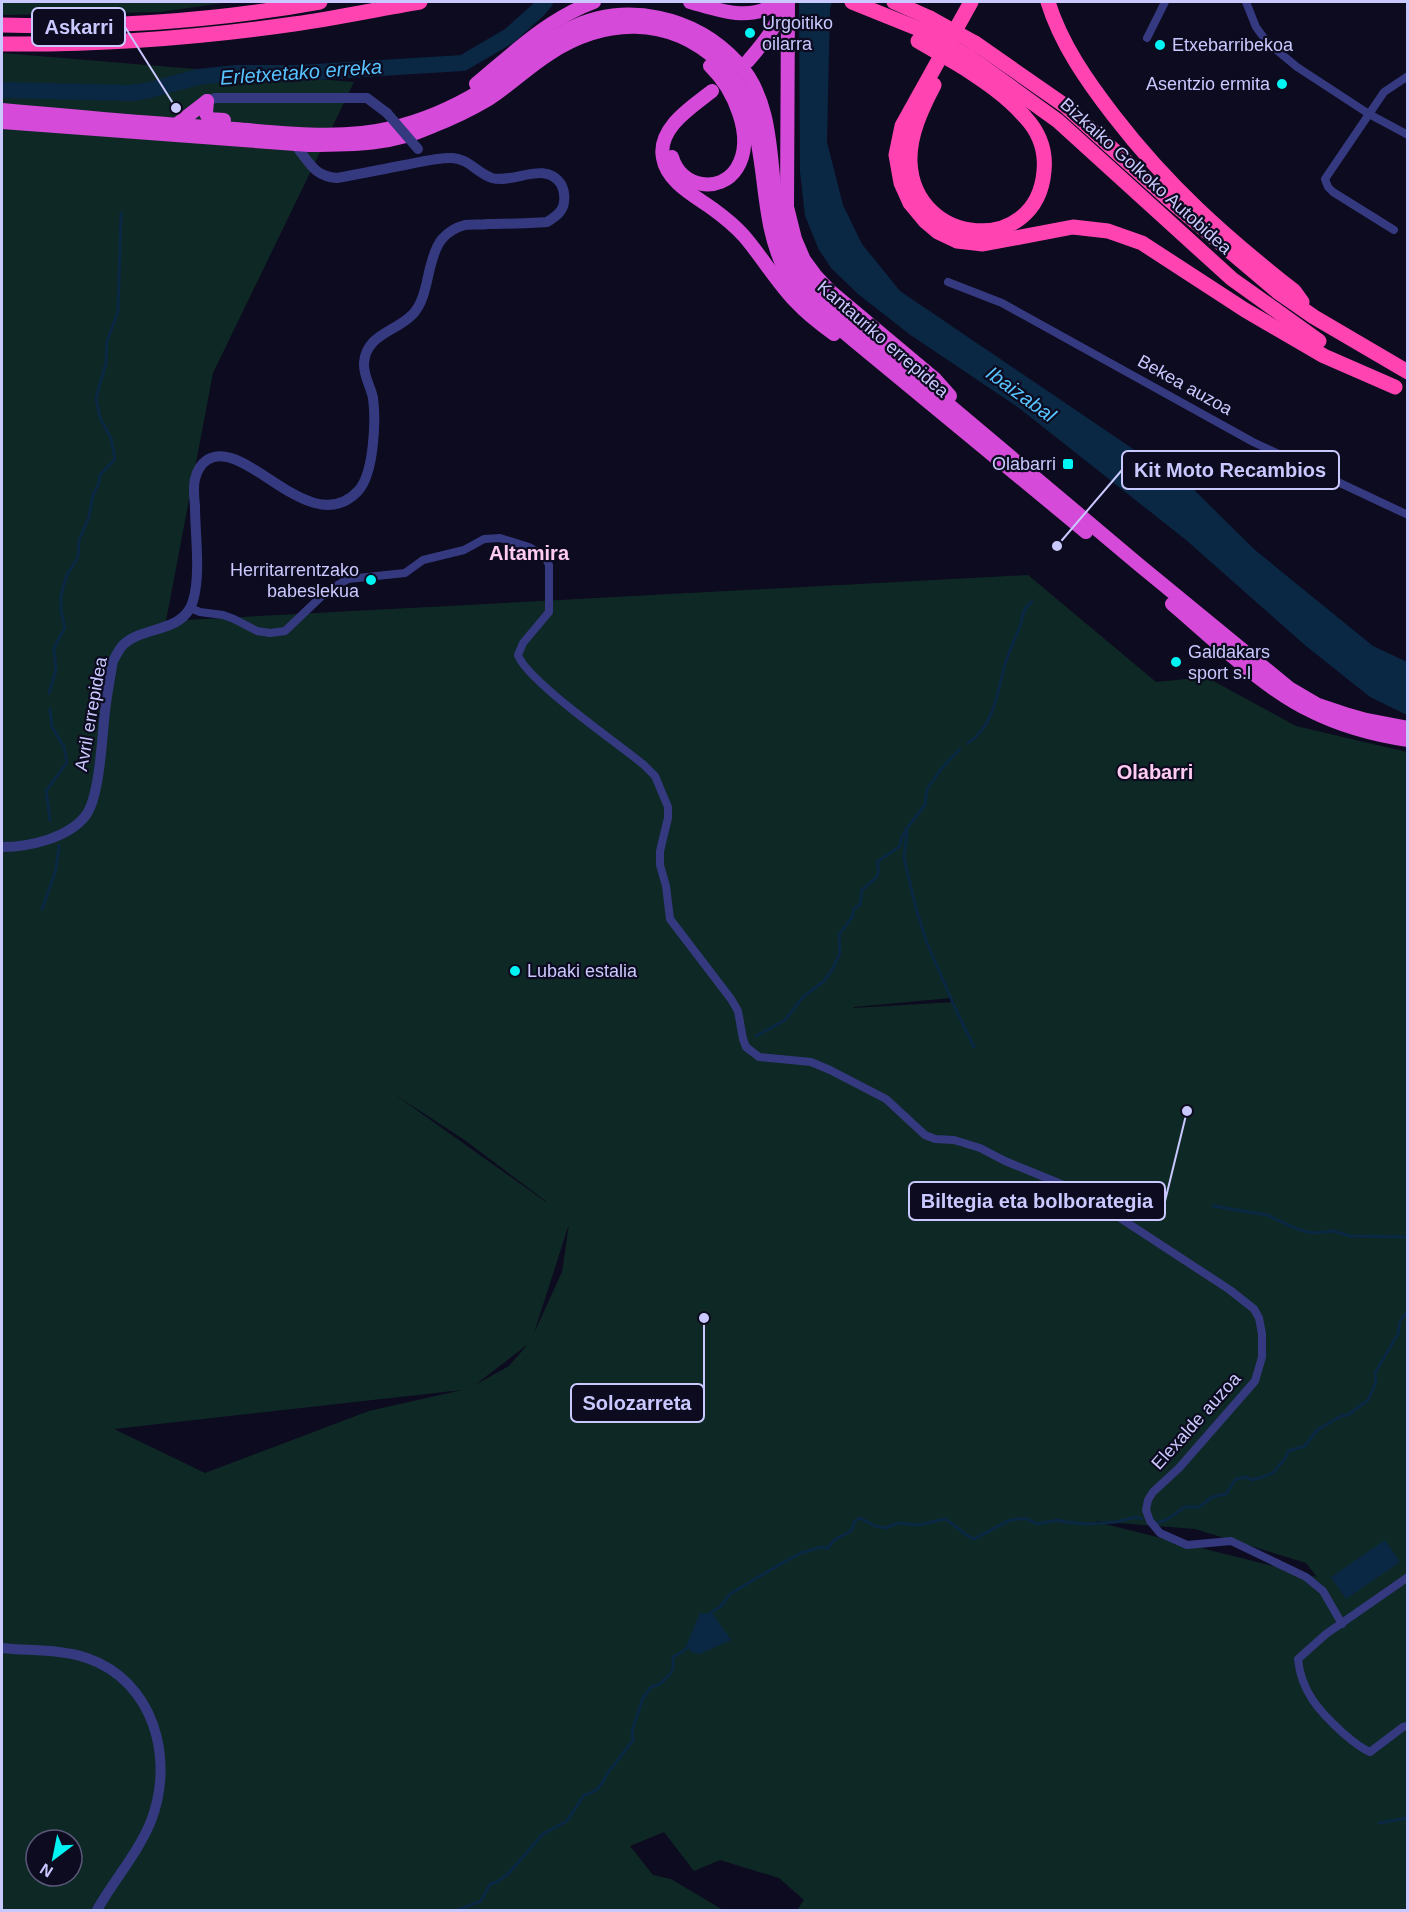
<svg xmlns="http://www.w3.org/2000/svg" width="1409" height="1912" viewBox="0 0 1409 1912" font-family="Helvetica,sans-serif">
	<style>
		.green { fill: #0e2925; fill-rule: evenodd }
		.water { fill: #0a2744 }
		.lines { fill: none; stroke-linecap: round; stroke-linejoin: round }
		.stream { stroke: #0a2744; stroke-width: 3 }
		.river { stroke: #0a2744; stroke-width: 16 }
		.minor { stroke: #353a80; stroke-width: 8 }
		.tertiary { stroke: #353a80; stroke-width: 10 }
		.trunk { stroke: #d54ad8; stroke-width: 14 }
		.motorway { stroke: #ff44b1; stroke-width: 15 }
		.tertiary-bridge { stroke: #353a80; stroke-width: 10 }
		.motorway-bridge { stroke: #ff44b1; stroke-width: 15 }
		.poi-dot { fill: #00f4f3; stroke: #0d0b1f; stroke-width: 2 }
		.labels { text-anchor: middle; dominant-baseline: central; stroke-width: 4.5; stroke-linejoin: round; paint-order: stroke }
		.poi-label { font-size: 18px; fill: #cac9ff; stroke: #0d0b1f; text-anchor: start }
		.street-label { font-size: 18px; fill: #cac9ff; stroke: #0d0b1f }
		.water-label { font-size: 20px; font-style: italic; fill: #57c3ff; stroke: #0d0b1f }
		.neighbourhood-label { font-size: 20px; font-weight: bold; fill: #ffcbf2; stroke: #0d0b1f }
		.leader { fill: none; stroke: #cac9ff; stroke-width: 2 }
		.callout-dot { fill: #cac9ff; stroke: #0d0b1f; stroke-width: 2 }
		.callout { fill: #0d0b1f; stroke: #cac9ff; stroke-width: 2 }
		.callout-label { font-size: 20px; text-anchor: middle; font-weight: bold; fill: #cac9ff }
	</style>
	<rect width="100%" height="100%" fill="#0d0b1f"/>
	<g class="green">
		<polygon points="2,2 230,2 160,12 2,15"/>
		<path d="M2 53 354 82 213 373 166 621 1028 575 1156 682 1206 677 1296 726 1407 752V1910H797L804 1900 779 1878 720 1860 694 1871 664 1832 630 1846 653 1875 671 1879 723 1910H2ZM951 998 955 1002 853 1008 854 1007ZM394 1094 466 1141 547 1202H546ZM569 1224 562 1272 534 1333ZM528 1344 509 1366 475 1385ZM462 1390 369 1411 205 1473 114 1429ZM1093 1521 1195 1529 1306 1563 1317 1577ZM36 1840H72V1876H36Z"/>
	</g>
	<g class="water">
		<polygon points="799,2 832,2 830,9 827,142 843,205 862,244 900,291 1142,455 1182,478 1255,550 1373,646 1407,662 1407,715 1370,697 1306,646 1186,540 1019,408 909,334 858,294 831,268 819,250 805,216 800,172"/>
		<polygon points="1385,1540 1400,1562 1346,1599 1331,1577"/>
		<polygon points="700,1613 713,1614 731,1640 700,1654 691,1652 687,1644"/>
	</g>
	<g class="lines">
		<g class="stream">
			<polyline points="49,693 56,670 54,648 65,627 61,611 61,595 67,575 78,557 79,540 89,517 93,495 99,483 100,475 115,459 111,438 100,418 96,398 106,363 107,341 118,312 121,213"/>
			<path d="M968 743C992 729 998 693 1004 668 1007 656 1016 636 1021 624 1022 615 1024 607 1032 602"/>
			<polyline points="50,820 46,791 67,762 64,747 52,727 50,709"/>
			<polyline points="907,831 904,858 917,912 927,943 956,1010 974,1047"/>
			<polyline points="42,909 56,870 59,845"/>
			<path d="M756 1036 785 1020 803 997 824 981 832 970 840 953 839 935 852 917 854 909 860 905 862 890C872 880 882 879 877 862L900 846 901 839 907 828 925 805 927 789 941 769 960 749"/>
			<polyline points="1213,1206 1267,1215 1297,1229 1312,1233 1334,1231 1350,1236 1408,1237"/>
			<polyline points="1156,1523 1166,1520 1185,1507 1199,1507 1212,1497 1226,1494 1236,1479 1246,1477 1252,1480 1266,1476 1274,1472 1286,1457 1288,1451 1305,1446 1317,1430 1341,1416 1348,1415 1368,1400 1376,1382 1375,1373 1398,1334 1400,1321 1407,1312 1408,1305"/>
			<path d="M706 1616 721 1606 730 1594 784 1562 801 1553 821 1547 828 1548 834 1540 851 1531 855 1521 860 1518 875 1526 886 1528 898 1523 919 1525 945 1519C956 1525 963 1535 974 1539L1008 1521 1017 1519H1027L1037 1524 1058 1520 1065 1522 1087 1524 1116 1522 1136 1517 1142 1519"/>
			<polyline points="1379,1823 1408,1818"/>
			<path d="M458 1910 481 1901 490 1884 497 1882 509 1873 543 1834 567 1821 584 1795C604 1791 601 1779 613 1766 620 1758 626 1749 633 1740L632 1731 643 1698 651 1687 660 1684 670 1674 673 1669V1657L685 1650 689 1645"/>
		</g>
		<polyline class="river" points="2,90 131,93 150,90 198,77 236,73 300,73 463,63 509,36 537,11 545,2"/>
		<g class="minor">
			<polyline points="1246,2 1256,27 1267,42 1297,67 1369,114 1408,135"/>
			<polyline points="1147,38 1165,2"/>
			<polyline points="1394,230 1333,192 1328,187 1325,179 1384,92 1408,76"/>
			<polyline points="948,282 1002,303 1253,442 1408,515"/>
			<path d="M190 608 200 612 223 615 234 619 257 631 270 633 285 631 326 592 348 579 405 573 423 560 464 550 484 539 500 538 529 547 545 557 549 565V612L523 643 518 655C527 681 619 744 644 765L655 776 668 807V818L660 851V865L666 886 670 919 731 999 738 1011 743 1039 746 1047 759 1057 811 1062 830 1070 886 1099 925 1135 935 1139 954 1140 980 1148 1005 1161 1071 1188 1094 1201 1230 1290 1254 1309 1259 1318 1262 1334V1357L1255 1381 1179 1468 1153 1492 1148 1500 1146 1510 1150 1521 1160 1533 1187 1545 1231 1541 1306 1577 1323 1591 1342 1624"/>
			<path d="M1408 1577 1326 1634 1298 1659C1301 1692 1320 1712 1343 1733 1351 1740 1360 1748 1370 1752L1403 1727 1408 1726"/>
		</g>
		<g class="tertiary">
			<polyline points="207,101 215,98 367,98 387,113"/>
			<path d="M2 847C29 847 69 838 86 815 100 796 102 736 105 711 107 694 110 678 113 661 116 656 119 649 123 645 143 625 183 634 193 601 201 574 195 534 195 506 194 497 193 487 195 479 197 471 201 464 207 460 245 435 310 542 358 491 374 474 376 421 373 398 371 387 363 375 364 363 366 334 396 332 413 314 424 302 426 284 430 268 433 258 435 247 442 239 448 232 457 227 465 225 472 224 481 225 488 224 508 224 527 223 547 222 555 217 563 212 564 202 565 195 564 190 561 184 545 160 514 184 492 178 477 173 468 158 451 158 436 158 420 162 405 165 383 169 360 174 337 178 312 176 309 160 294 144"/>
			<path d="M2 1648C29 1651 61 1649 87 1658 154 1681 175 1759 151 1821 138 1853 114 1880 97 1910"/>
		</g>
		<g class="trunk">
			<path d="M690 2C719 10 751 23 777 2"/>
			<polyline points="788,2 787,207 795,239 804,260 815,275 829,290 934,378 950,396"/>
			<path d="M748 61C764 42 778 26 784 2"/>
			<path d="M476 84C512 54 549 18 594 2"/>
			<path d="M712 91C692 107 657 128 663 158 667 182 695 196 713 209 724 217 735 226 744 236 762 257 776 281 795 301 807 314 820 324 834 334"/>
			<polyline points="207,101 206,113 209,119 224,120"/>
			<path d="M2 110C79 117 157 124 235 129 286 133 341 140 391 128 423 121 454 107 482 90 492 84 501 75 511 68 528 54 548 41 567 30 625 0 695 16 738 63 773 100 770 161 776 207 780 242 797 273 822 298L1138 564 1289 688 1318 705 1345 714 1366 720 1408 728"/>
			<path d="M2 122 309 145C355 145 390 145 433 126 451 119 470 110 487 100 508 87 527 68 549 54 604 18 668 15 719 62 778 117 750 207 787 274 802 300 829 319 851 338L1086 532"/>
			<polyline points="176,125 207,101"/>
			<path d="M672 157C680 187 720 195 737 168 756 137 733 88 710 66"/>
			<path d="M1172 604C1212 638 1264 689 1311 711 1341 726 1374 735 1408 740"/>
		</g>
		<g class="motorway">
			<polyline points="852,2 924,31"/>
			<polyline points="894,2 930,18"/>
			<polyline points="971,2 902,126 896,155 901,183 910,203 925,221 938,232 957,241 983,244 1073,227 1108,231 1142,243 1245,310 1324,356 1395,387"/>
			<path d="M1048 2C1061 44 1087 81 1114 116 1168 186 1224 236 1294 291L1302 302"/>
			<path d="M2 25C108 28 215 21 320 2"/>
			<polyline points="975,43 1064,105 1167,198 1278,292 1314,317 1408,372"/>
			<path d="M2 44C100 45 197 38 294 24 336 18 378 9 420 2"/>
			<polyline points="968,56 1058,121 1232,279 1319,341"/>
			<path d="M934 85C922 108 909 135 910 162 914 247 1037 257 1044 171 1046 151 1039 132 1025 117 1007 96 984 81 961 66"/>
		</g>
		<polyline class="tertiary-bridge" points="387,113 418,149"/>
		<g class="motorway-bridge">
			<polyline points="930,18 975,43"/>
			<polyline points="924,31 968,56"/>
			<polyline points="918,41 961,66"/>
		</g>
	</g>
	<g class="poi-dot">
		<circle cx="750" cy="33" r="6"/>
		<circle cx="1160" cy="45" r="6"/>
		<circle cx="1282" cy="84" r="6"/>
		<rect x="1062" y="458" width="12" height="12" rx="3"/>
		<circle cx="371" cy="580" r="6"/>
		<circle cx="1176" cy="662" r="6"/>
		<circle cx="515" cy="971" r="6"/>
	</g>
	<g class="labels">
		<g class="poi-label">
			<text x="762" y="23">Urgoitiko<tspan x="762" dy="21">oilarra</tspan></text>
			<text x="1172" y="45">Etxebarribekoa</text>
			<text x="1270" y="84" text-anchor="end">Asentzio ermita</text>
			<text x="1056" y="464" text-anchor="end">Olabarri</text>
			<text x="359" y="570" text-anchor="end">Herritarrentzako<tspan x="359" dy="21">babeslekua</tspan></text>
			<text x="1188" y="652">Galdakars<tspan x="1188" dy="21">sport s.l</tspan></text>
			<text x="527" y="971">Lubaki estalia</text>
		</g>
		<g class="street-label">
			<text transform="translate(1146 176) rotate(42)">Bizkaiko Golkoko Autobidea</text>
			<text transform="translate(883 339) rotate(41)">Kantauriko errepidea</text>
			<text transform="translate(1185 385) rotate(29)">Bekea auzoa</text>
			<text transform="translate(91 714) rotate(-80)">Avril errepidea</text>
			<text transform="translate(1196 1421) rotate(-48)">Elexalde auzoa</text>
		</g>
		<g class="water-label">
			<text transform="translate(301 72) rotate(-4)">Erletxetako erreka</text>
			<text transform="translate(1021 394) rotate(36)">Ibaizabal</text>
		</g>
		<g class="neighbourhood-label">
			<text x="529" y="553">Altamira</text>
			<text x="1155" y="772">Olabarri</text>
		</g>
	</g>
	<path class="leader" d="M176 108L125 27M1057 546L1122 470M1187 1111L1165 1201M704 1318L704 1403"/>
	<g class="callout-dot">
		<circle cx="176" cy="108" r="6"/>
		<circle cx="1057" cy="546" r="6"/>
		<circle cx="1187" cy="1111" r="6"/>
		<circle cx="704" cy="1318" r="6"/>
	</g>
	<g class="callout">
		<rect x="32" y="8" width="93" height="38" rx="6"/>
		<rect x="1122" y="451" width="217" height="38" rx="6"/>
		<rect x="909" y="1182" width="256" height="38" rx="6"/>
		<rect x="571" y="1384" width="133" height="38" rx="6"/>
	</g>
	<g class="callout-label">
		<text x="79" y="34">Askarri</text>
		<text x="1230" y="477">Kit Moto Recambios</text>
		<text x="1037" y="1208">Biltegia eta bolborategia</text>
		<text x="637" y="1410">Solozarreta</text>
	</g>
	<rect width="1409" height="1912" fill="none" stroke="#cac9ff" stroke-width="6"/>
	<g transform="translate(54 1858) rotate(212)"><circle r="28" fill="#0d0b1f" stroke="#595779" stroke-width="1.5"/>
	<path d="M0-4.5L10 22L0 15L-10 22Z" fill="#00f4f3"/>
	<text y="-9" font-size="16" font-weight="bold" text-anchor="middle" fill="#cac9ff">N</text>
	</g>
</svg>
